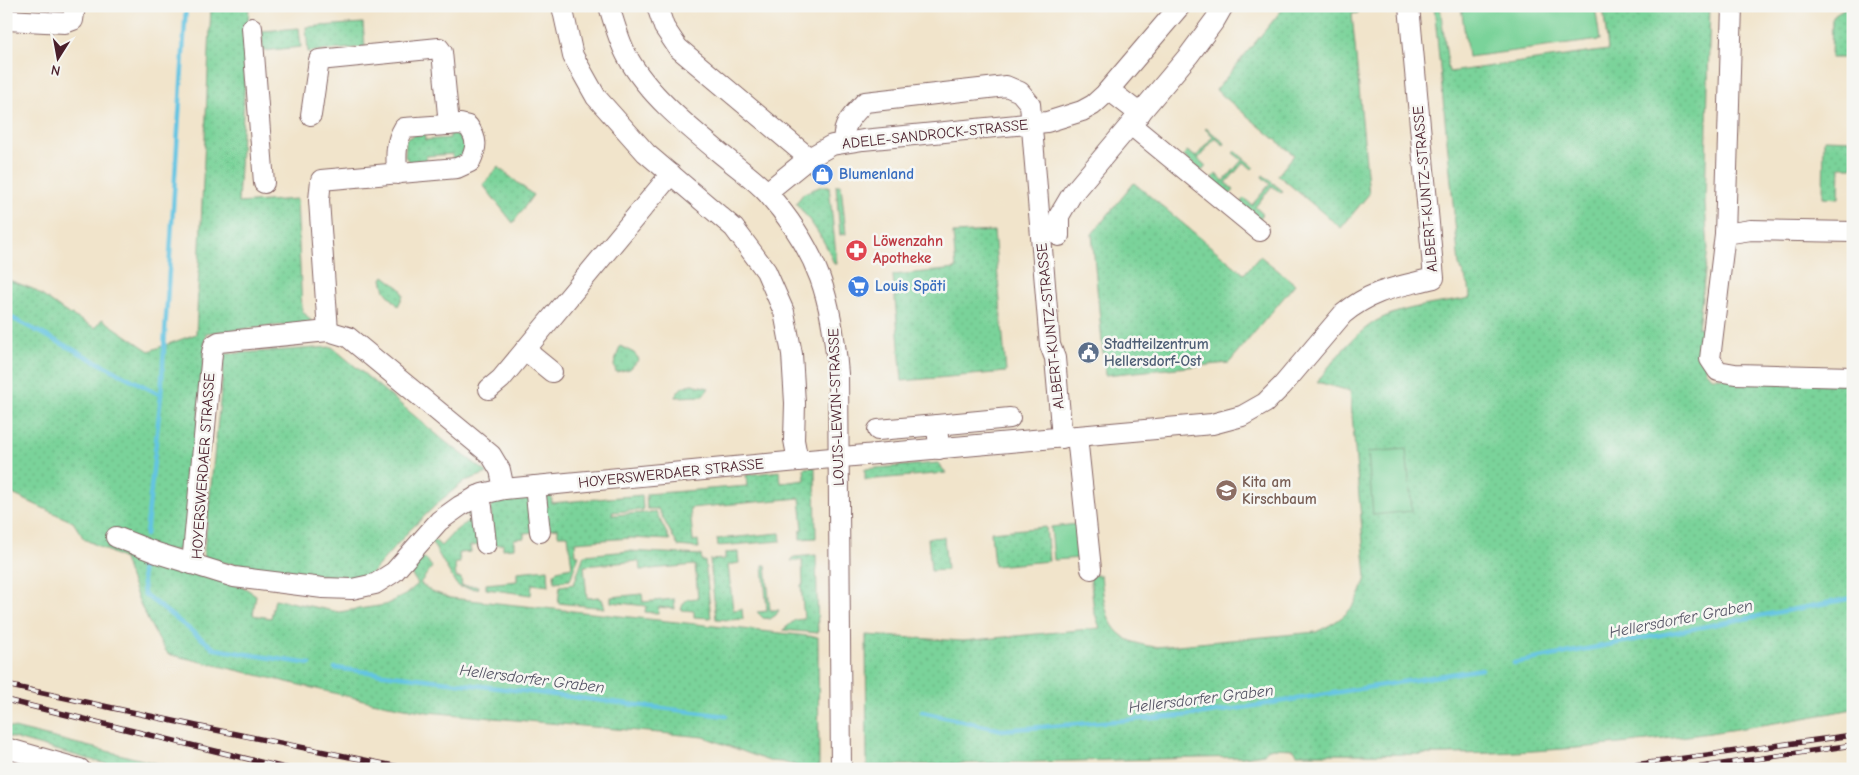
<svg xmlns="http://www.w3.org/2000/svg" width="1859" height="775" viewBox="0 0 1859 775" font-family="'Comic Neue',sans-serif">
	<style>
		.grass { fill: url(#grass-dots); stroke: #627962 }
		.garden { fill: #7ad39a; stroke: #627962 }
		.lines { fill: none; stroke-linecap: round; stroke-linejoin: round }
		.stream { stroke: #64c4e2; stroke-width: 4.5 }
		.minor-casing { stroke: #846463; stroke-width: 22 }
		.minor { stroke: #fff; stroke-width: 20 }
		.rail-casing { stroke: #4a1f2b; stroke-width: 5.5 }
		.rail { stroke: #f6f6f2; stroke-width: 4; stroke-dasharray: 11; stroke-linecap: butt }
		.labels { text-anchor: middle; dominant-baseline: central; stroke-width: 5; stroke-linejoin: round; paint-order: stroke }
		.street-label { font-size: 15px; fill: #4a1f2b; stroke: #f6f6f2 }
		.shop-label { font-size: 15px; font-weight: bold; fill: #366cbe; stroke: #f6f6f2; text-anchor: start }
		.health-label { font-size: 15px; font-weight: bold; fill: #be3a42; stroke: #f6f6f2; text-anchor: start }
		.service-label { font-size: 15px; font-weight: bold; fill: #4e5e75; stroke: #f6f6f2; text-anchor: start }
		.education-label { font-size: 15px; font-weight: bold; fill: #785e54; stroke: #f6f6f2; text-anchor: start }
		.water-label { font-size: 16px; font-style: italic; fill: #525162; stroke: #f6f6f2 }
	</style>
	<defs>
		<pattern id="grass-dots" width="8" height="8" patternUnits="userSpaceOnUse" patternTransform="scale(1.25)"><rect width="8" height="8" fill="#7ad39a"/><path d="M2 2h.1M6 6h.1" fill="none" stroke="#6bb585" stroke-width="1.8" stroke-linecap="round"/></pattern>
	</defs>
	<rect width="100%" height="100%" fill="#f6f6f2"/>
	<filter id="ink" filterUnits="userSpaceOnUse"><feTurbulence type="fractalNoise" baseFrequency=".02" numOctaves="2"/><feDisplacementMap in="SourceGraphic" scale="10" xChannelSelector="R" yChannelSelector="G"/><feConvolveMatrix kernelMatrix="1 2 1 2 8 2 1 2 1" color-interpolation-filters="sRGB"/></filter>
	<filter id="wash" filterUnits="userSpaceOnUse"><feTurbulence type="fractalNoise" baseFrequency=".0096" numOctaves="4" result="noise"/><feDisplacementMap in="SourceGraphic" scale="20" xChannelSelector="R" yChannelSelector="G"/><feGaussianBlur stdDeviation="1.12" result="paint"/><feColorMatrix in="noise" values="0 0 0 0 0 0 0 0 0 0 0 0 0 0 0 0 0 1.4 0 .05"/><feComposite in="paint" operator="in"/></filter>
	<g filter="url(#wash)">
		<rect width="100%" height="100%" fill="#f1e4cb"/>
		<g class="grass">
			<path d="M211 6H249L238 203 297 199 302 310 312 322 206 333 187 544 183 549 177 550 133 553 172 568 245 588 256 595 253 615 271 618 275 599 339 612 385 605 405 595 418 584 408 569 418 557 426 559 432 567 420 583 431 591 450 598 818 637 819 767H802L782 762 769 761 704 737 427 712 372 702 168 654C148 625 134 593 124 559L84 539 73 522 6 491V279L33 289 64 311 95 328 102 319 149 351 196 334Z"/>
			<polygon points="1285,6 1357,6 1358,13 1352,14 1369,194 1341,228 1278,175 1294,155 1216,90"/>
			<path d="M1434 6H1440L1449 72 1608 50 1603 6H1710L1705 204 1708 249 1698 327 1708 329 1705 370 1711 377 1853 381V709C1748 729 1639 745 1533 751 1455 756 1376 754 1297 754L1294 749 1272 748 1267 750 1264 754 1243 757 867 766 866 635 963 641 1100 628 1094 611 1090 575H1101C1105 617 1109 642 1156 647L1316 632C1344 619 1358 608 1366 577L1350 391 1317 382C1333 361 1353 335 1376 321 1403 306 1440 304 1470 298L1469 286 1459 265Z"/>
			<polygon points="1848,6 1851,6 1851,32 1853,32 1853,58 1831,58 1832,16"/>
			<polygon points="363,23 365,47 308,52 306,27"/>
			<polygon points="299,28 301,47 263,51 262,31"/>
			<polygon points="1206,128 1225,143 1224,145 1215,138 1198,159 1206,166 1202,171 1183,156 1187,151 1196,157 1213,136 1205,129"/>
			<polygon points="450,129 461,129 471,151 453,162 452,154 426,156 426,165 411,163 405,157 406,139 424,131 425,140 450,138"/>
			<polygon points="1824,139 1853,140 1853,167 1840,167 1839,198 1823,197"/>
			<polygon points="1235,151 1254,167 1252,169 1244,162 1226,183 1234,190 1230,195 1211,180 1216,174 1224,181 1242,160 1233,153"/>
			<polygon points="498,167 533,195 513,223 483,185"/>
			<polygon points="1263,175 1283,191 1281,193 1272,186 1255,207 1263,214 1259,219 1240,203 1244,198 1252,205 1270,184 1262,177"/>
			<polygon points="1134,183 1244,274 1260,256 1295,284 1229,363 1105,375 1092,234"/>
			<polygon points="836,185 841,185 846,234 840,235"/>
			<path d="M822 186H829L837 264H834C826 241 811 222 796 203L804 193Z"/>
			<polygon points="994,231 1006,372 902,381 893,275 956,269 953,233"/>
			<polygon points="384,276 401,289 403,296 398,306 385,291 382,279"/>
			<polygon points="620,346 634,353 639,359 630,369 616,372 614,365"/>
			<polygon points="332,347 447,443 488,473 465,481 441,500 408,532 369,576 352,579 203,560 225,354"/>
			<path d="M692 384 709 388 703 396 676 397C679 388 683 386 692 384Z"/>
			<polygon points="938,463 946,473 865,480 865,469"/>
			<polygon points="815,467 816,538 800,539 800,531 803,530 800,498 690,508 693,541 698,540 699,548 678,546 658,509 647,509 646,494 747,486 746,475 780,471 781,483 805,480 804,468"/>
			<polygon points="547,492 551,492 552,503 642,495 643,510 613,512 612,515 656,512 670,540 631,538 575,542 576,555 579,555 570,580 555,582 554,575 557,570 572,567 568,535 558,535 558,528 547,529 544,501"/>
			<polygon points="525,494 531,502 534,532 524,533 524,538 514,539 514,548 503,549 503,544 494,545 491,507 495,497"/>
			<polygon points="467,508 476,512 480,545 470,546 471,552 459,553 460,563 456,563 455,566 456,577 461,578 462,586 478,586 477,589 460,587 456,584 431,541 433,539 441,546 454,532 470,519 464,510"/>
			<polygon points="1046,527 1049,561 994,566 991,532"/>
			<polygon points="780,533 781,541 718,546 717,539"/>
			<polygon points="944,537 947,570 931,571 928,538"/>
			<path d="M629 551 701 555 702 561H705L711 618 694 617V611L681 610C684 599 687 599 698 598L695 565 640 570 639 561 584 566 587 598 599 597V599H602L605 608 558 603 560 586 574 584 584 555Z"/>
			<polygon points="738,552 739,563 728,565 733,610 742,609 743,619 729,620 716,619 710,560 725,559 725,553"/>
			<polygon points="816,555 818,633 783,630 795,620 804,619 801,585 803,585 802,560 791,561 794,557"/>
			<polygon points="763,565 766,565 770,610 779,610 776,615 770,619 763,618 757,612 767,611"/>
			<polygon points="548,569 549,586 532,584 531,595 486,589 486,584 517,581 517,572"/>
			<polygon points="642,594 643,602 674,599 675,609 659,607 658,613 645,612 646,606 611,602 611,597"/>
			<polygon points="6,726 179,769 124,769 6,736"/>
		</g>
		<g class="garden">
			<polygon points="1461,6 1595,6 1600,40 1468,57"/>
			<polygon points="1406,449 1412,511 1373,515 1368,452"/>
			<polygon points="1077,524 1080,558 1054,560 1051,527"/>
		</g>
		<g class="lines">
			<g class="stream">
				<polyline points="6,315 161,395 146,535"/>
				<polyline points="161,395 186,6"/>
				<polyline points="141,563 144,594 215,649 310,664"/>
				<polyline points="1514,663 1853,598"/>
				<polyline points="335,668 726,716"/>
				<polyline points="922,712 1002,730 1204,714 1482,669"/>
			</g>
		</g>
	</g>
	<g filter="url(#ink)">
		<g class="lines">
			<defs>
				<g id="minor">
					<polyline points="562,6 573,56 596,97 646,153 734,228 766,271 784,312 792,354 795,403 794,440 798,461"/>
					<path d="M609 6C614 23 619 41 627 56 648 95 691 129 725 157 739 169 756 180 768 194 819 252 832 299 838 374L841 769"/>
					<polyline points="657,6 664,27 678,48 809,158"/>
					<polyline points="1732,6 1725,234 1710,359 1718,371 1735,374 1853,377"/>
					<polyline points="6,20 65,23 73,20 75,6"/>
					<polyline points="252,28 264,183"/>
					<polyline points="1109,90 1140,114"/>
					<polyline points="311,115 319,60 439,48 442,52 449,125"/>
					<polyline points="1131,125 1260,231"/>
					<path d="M844 142C841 125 854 114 865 102L1006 86 1020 92 1030 104 1050 345 1055 358 1062 438"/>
					<polyline points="767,192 809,158 832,145 863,140 1047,122 1082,111 1093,105 1105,94 1180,6"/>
					<polyline points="1725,234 1751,230 1853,232"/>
					<polyline points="1059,236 1059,216 1072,194 1189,55 1215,20 1223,6"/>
					<path d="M328 331 319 200 321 180 457 168 470 162C477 147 478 140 468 126L460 124 404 128C395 143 396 156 397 174"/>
					<polyline points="525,350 552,372"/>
					<polyline points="489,389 501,379 525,350 671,174"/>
					<polyline points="937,425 1010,418"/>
					<polyline points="878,430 937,425 939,449"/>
					<polyline points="1077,436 1091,569"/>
					<polyline points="535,486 540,532"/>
					<polyline points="477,496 482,507 486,544"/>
					<path d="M116 537 157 553 234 577 323 588 352 589 375 584 394 572 439 521 460 506 482 494 504 489 798 461 1212 424 1242 416 1265 403 1282 386 1343 314C1373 289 1398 287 1434 278L1409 6"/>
					<polyline points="192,564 212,353 214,345 219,342 328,331 348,337 491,455 500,470 504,489"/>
					<polyline points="6,748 80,769"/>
				</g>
			</defs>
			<use href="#minor" class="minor-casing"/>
			<use href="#minor" class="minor"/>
			<defs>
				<g id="rail">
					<polyline points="6,685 201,727 409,769"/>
					<polyline points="6,700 289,769"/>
					<polyline points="1605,769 1853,735"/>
					<polyline points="1688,769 1853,745"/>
				</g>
			</defs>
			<use href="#rail" class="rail-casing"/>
			<use href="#rail" class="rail"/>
		</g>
	</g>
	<defs>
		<symbol id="shop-disc" viewBox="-11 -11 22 22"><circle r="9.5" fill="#3f7fe0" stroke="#f6f6f2"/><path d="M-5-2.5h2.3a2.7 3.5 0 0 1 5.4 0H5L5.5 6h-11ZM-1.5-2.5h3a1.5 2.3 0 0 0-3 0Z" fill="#fff"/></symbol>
		<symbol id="pharmacy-disc" viewBox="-11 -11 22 22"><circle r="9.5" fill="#e0444e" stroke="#f6f6f2"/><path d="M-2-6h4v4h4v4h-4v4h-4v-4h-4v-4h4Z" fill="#fff"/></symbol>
		<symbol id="supermarket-disc" viewBox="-11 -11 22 22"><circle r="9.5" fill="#3f7fe0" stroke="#f6f6f2"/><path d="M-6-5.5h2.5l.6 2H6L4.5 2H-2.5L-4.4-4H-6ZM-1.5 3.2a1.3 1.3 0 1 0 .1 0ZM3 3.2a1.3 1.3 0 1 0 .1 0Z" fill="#fff"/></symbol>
		<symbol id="civic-disc" viewBox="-11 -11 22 22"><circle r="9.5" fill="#5c6f8a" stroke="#f6f6f2"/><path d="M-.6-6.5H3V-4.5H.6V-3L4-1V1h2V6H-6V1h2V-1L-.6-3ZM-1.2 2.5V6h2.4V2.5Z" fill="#fff"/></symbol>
		<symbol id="school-disc" viewBox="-11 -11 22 22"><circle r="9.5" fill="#8d6e63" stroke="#f6f6f2"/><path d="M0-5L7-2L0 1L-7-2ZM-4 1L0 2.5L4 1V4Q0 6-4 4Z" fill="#fff"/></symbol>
	</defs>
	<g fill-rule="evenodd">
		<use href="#shop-disc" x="810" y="162" width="25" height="25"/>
		<use href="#pharmacy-disc" x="844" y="238" width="25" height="25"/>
		<use href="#supermarket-disc" x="846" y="274" width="25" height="25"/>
		<use href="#civic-disc" x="1076" y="340" width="25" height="25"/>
		<use href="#school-disc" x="1214" y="478" width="25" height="25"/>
	</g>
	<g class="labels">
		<g class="street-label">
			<text transform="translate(935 134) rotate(-6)">ADELE-SANDROCK-STRASSE</text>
			<text transform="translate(1425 189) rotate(-95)">ALBERT-KUNTZ-STRASSE</text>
			<text transform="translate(1050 326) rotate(-96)">ALBERT-KUNTZ-STRASSE</text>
			<text transform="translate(836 407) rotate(-92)">LOUIS-LEWIN-STRASSE</text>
			<text transform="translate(203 466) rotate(-86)">HOYERSWERDAER STRASSE</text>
			<text transform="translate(671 473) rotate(-6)">HOYERSWERDAER STRASSE</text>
		</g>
		<g class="shop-label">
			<text x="839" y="174">Blumenland</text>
			<text x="875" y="286">Louis Späti</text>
		</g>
		<g class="health-label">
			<text x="873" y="241">Löwenzahn<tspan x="873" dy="17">Apotheke</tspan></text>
		</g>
		<g class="service-label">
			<text x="1104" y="344">Stadtteilzentrum<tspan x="1104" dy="17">Hellersdorf-Ost</tspan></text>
		</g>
		<g class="education-label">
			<text x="1242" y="482">Kita am<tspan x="1242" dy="17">Kirschbaum</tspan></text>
		</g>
		<g class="water-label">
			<text transform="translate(1681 619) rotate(-11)">Hellersdorfer Graben</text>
			<text transform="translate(532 679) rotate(7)">Hellersdorfer Graben</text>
			<text transform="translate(1201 699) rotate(-7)">Hellersdorfer Graben</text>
		</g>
	</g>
	<rect width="1859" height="775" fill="none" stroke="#f6f6f2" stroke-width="25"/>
	<g transform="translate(58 58) rotate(191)" stroke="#f6f6f2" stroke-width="4" paint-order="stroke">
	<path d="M0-4L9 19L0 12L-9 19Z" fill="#4a1f2b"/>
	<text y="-8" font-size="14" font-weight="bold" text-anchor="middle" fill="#4a1f2b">N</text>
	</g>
</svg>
